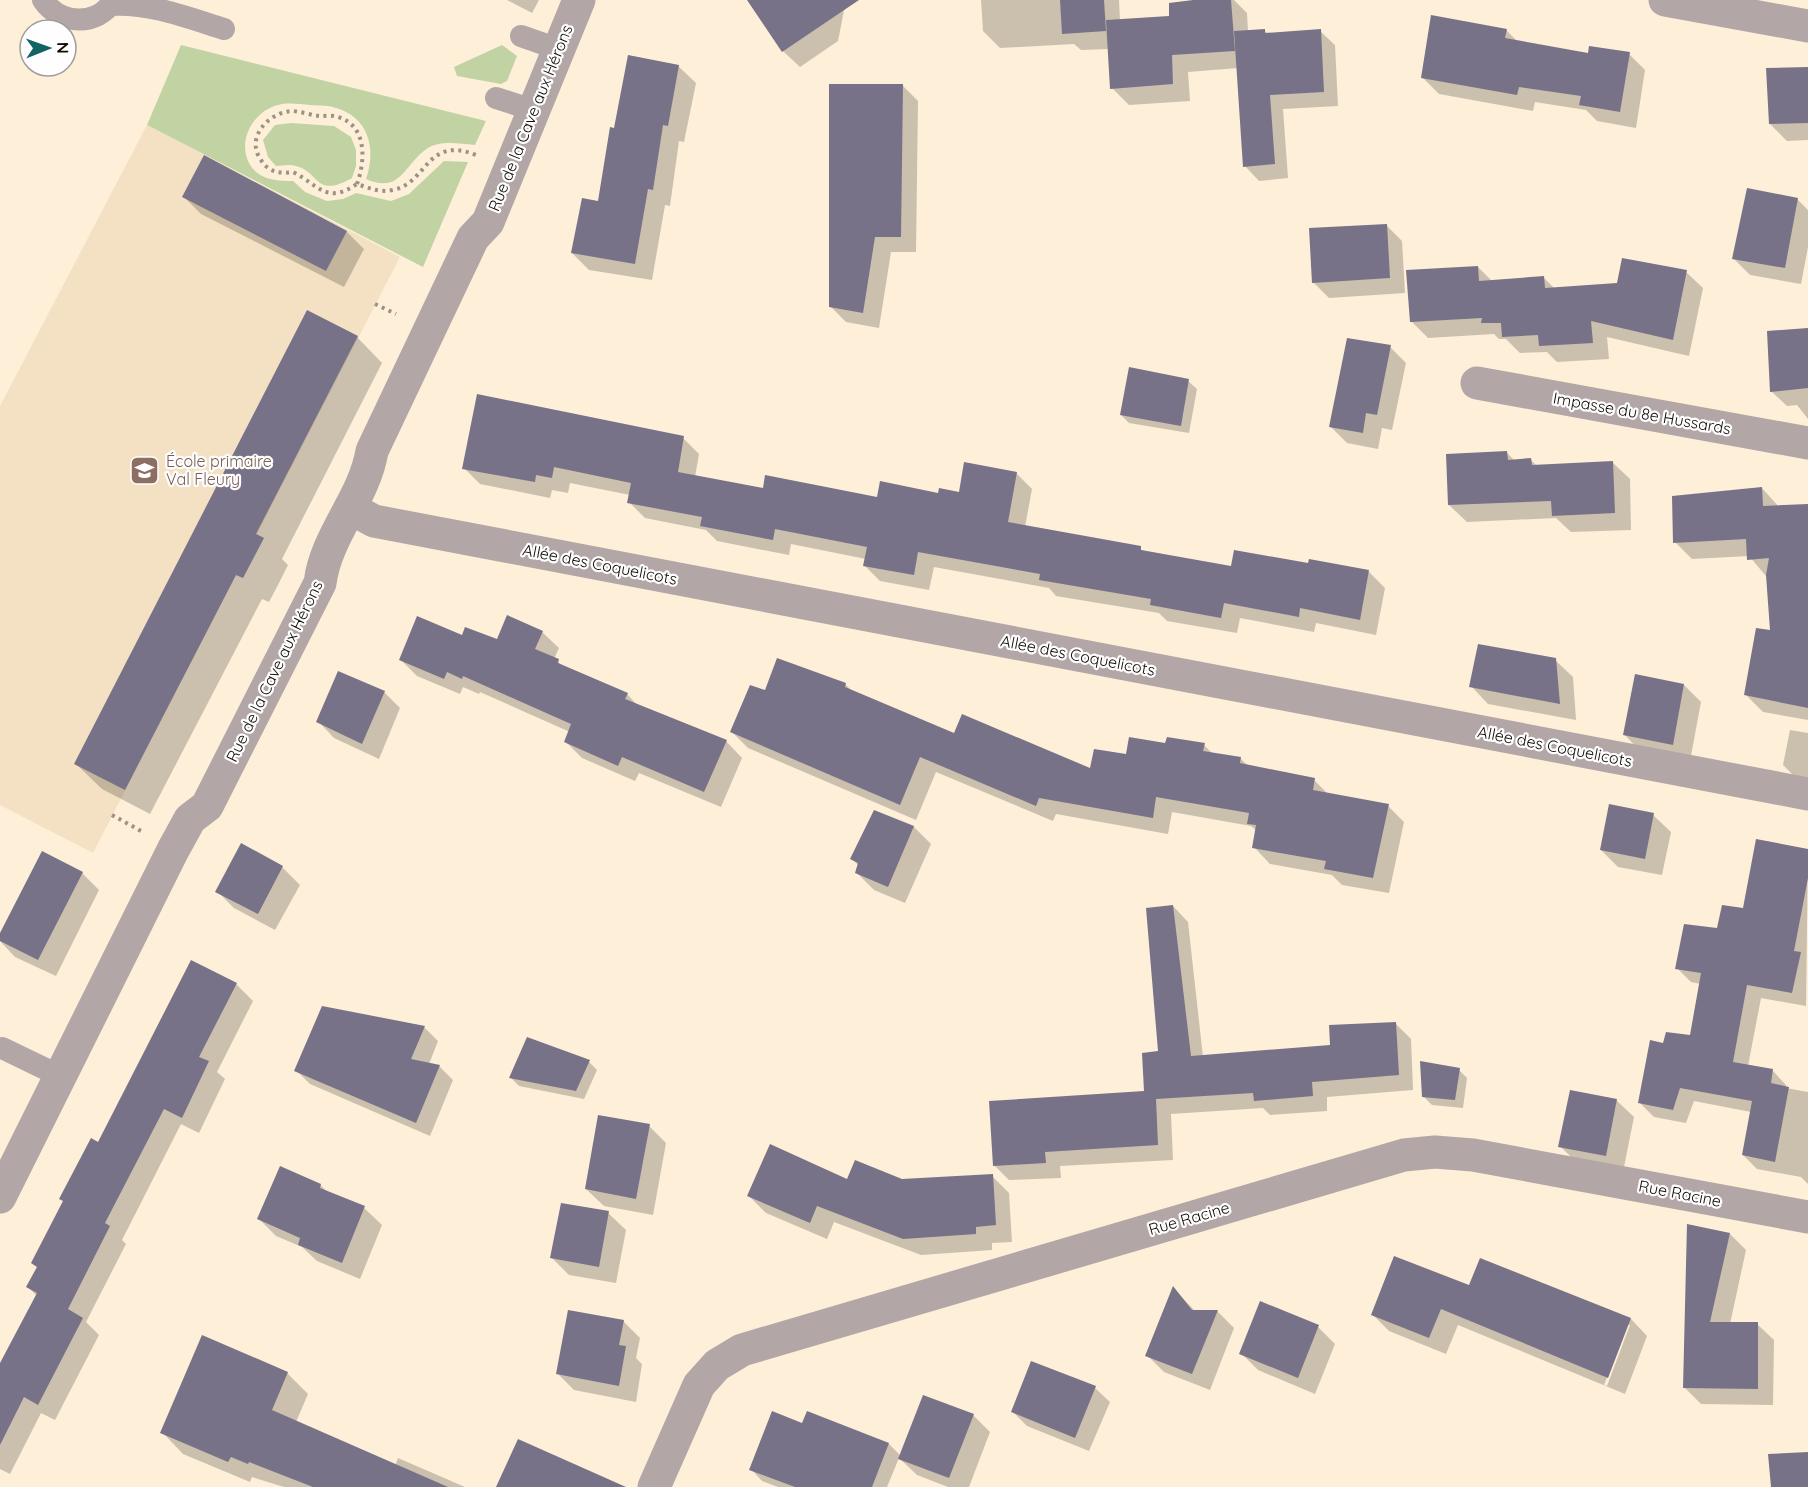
<svg xmlns="http://www.w3.org/2000/svg" width="1808" height="1487" viewBox="0 0 1808 1487" font-family="Quicksand,sans-serif">
	<style>
		.built { fill: #f4e1c4 }
		.green { fill: #c1d3a3 }
		.shadow { fill: #0003; fill-rule: evenodd }
		.building { fill: #777287 }
		.lines { fill: none; stroke-linecap: round; stroke-linejoin: round }
		.path { stroke: #9d9282; stroke-width: 4; stroke-dasharray: 3 4.5; stroke-linecap: butt }
		.lane { stroke: #b3a6a7; stroke-width: 22 }
		.street { stroke: #b3a6a7; stroke-width: 33 }
		.labels { text-anchor: middle; dominant-baseline: central; stroke-width: 4.5; stroke-linejoin: round; paint-order: stroke }
		.street-label { font-size: 16px; fill: #100b05; stroke: #fefefe }
		.education-label { font-size: 16px; fill: #785e54; stroke: #fefefe; text-anchor: start }
	</style>
	<rect width="100%" height="100%" fill="#feefd9"/>
	<polygon class="built" points="147,125 400,257 257,534 264,538 254,557 243,578 236,575 93,853 0,805 0,406"/>
	<g class="green">
		<path d="M181 45 486 121 475 145C460 144 442 140 428 148 404 163 402 195 366 179 377 147 368 116 333 107 326 105 318 106 310 105 299 104 288 102 278 105 254 111 237 140 249 163 258 180 276 181 293 181L305 192 327 201 343 199 356 193 391 201 409 194 444 161 468 162 423 267 147 125Z"/>
		<polygon points="502,45 517,56 507,81 501,84 457,76 454,67"/>
		<path d="M291 123 334 126 351 137 356 150V166L352 178C315 199 320 172 296 166 290 164 282 166 276 166L268 157 263 140 275 125Z"/>
	</g>
	<g class="shadow">
		<polygon points="507,0 539,0 532,13"/>
		<polygon points="771,0 846,0 838,41 800,67 783,51"/>
		<polygon points="981,0 1119,0 1120,21 1171,17 1195,0 1234,0 1247,13 1248,31 1264,30 1268,34 1320,31 1335,45 1338,106 1283,109 1288,178 1259,181 1245,166 1238,68 1188,72 1190,101 1129,105 1112,88 1109,49 1081,50 1074,44 1000,48 983,31"/>
		<polygon points="1506,30 1518,42 1589,54 1629,54 1645,70 1636,128 1597,121 1586,110 1535,102 1533,111 1439,94 1422,77"/>
		<polygon points="678,66 696,83 684,142 679,141 670,206 665,205 652,280 589,270 572,253 600,203 616,130"/>
		<polygon points="1808,68 1808,140 1787,141 1770,124"/>
		<polygon points="902,85 918,101 916,252 891,252 879,328 846,322 830,306"/>
		<polygon points="205,157 347,232 364,249 344,287 201,214 184,197"/>
		<polygon points="1797,199 1808,210 1808,247 1801,284 1750,275 1733,258"/>
		<polygon points="1386,225 1402,241 1405,293 1329,298 1313,282"/>
		<polygon points="1478,267 1492,281 1544,278 1555,289 1618,284 1686,272 1703,288 1689,356 1607,337 1609,359 1557,362 1547,352 1520,353 1506,339 1499,339 1494,334 1428,338 1411,321"/>
		<polygon points="1808,329 1808,419 1797,405 1787,406 1771,391"/>
		<polygon points="357,337 382,363 282,559 288,565 279,583 269,602 262,599 150,814 102,789 76,764"/>
		<polygon points="1390,347 1406,363 1392,430 1382,428 1378,449 1347,443 1331,427"/>
		<polygon points="1188,381 1197,389 1189,433 1129,423 1121,415"/>
		<polygon points="683,438 699,454 695,477 764,490 878,499 960,493 1016,473 1032,489 1025,527 1232,568 1310,565 1310,560 1369,572 1385,588 1376,635 1316,623 1314,632 1240,618 1237,633 1167,621 1159,613 1056,596 1049,588 934,567 929,590 880,581 864,565 866,559 791,544 789,555 717,541 706,530 645,518 629,502 630,495 570,483 568,493 552,490 550,498 480,484 464,468"/>
		<polygon points="1507,453 1515,461 1531,460 1537,466 1612,462 1630,479 1631,530 1571,532 1556,518 1467,522 1449,505"/>
		<polygon points="1762,488 1779,507 1808,505 1808,575 1766,576 1749,556 1692,559 1675,542"/>
		<polygon points="542,632 559,648 554,659 567,669 627,694 639,707 726,741 742,758 721,807 639,773 635,781 582,758 566,742 570,732 480,692 479,694 463,687 460,694 417,676 400,659 463,636 498,641"/>
		<polygon points="1808,640 1808,720 1763,712 1746,695"/>
		<polygon points="1555,660 1573,677 1576,720 1488,704 1471,686"/>
		<polygon points="845,684 852,691 954,735 1091,770 1166,745 1204,745 1213,754 1241,759 1248,766 1314,780 1329,795 1388,806 1404,822 1389,893 1342,885 1332,875 1270,864 1254,847 1257,831 1251,826 1172,812 1168,834 1056,814 1053,821 936,772 916,820 748,748 732,732 766,692"/>
		<polygon points="1684,685 1701,702 1690,761 1641,752 1624,734"/>
		<polygon points="384,692 400,708 379,759 334,738 318,721"/>
		<polygon points="1790,730 1808,733 1808,784 1800,782 1783,765"/>
		<polygon points="875,812 914,827 931,844 905,903 874,890 856,872 859,866 852,859"/>
		<polygon points="1653,815 1671,832 1662,875 1618,867 1601,850"/>
		<polygon points="241,845 282,867 300,885 275,930 234,908 217,891"/>
		<polygon points="1808,851 1806,1006 1761,998 1748,1066 1773,1071 1786,1085 1786,1088 1808,1092 1808,1184 1801,1177 1757,1169 1743,1155 1751,1112 1694,1101 1686,1123 1654,1117 1640,1103 1664,1044 1691,1037 1701,984 1691,982 1677,968"/>
		<polygon points="82,873 99,890 56,976 15,957 0,941 0,936"/>
		<polygon points="1173,906 1188,922 1203,1057 1332,1047 1396,1024 1411,1039 1413,1090 1327,1097 1327,1111 1270,1115 1263,1108 1171,1114 1173,1160 1060,1166 1061,1178 1009,1180 994,1165 1146,1092 1160,1053"/>
		<polygon points="236,984 253,1001 217,1072 225,1079 199,1133 181,1124 122,1240 126,1244 86,1322 99,1335 55,1420 41,1413 10,1474 0,1469 0,1366 37,1296 28,1287 38,1268 33,1263 99,1144"/>
		<polygon points="323,1008 425,1028 438,1041 429,1064 439,1066 453,1080 430,1136 310,1084 296,1070"/>
		<polygon points="589,1062 597,1070 584,1099 519,1086 511,1078"/>
		<polygon points="1459,1070 1467,1078 1463,1108 1432,1105 1424,1097"/>
		<polygon points="1616,1100 1634,1117 1623,1172 1577,1163 1560,1146"/>
		<polygon points="649,1126 666,1143 653,1215 604,1206 586,1189"/>
		<polygon points="992,1176 1009,1193 1012,1242 992,1243 992,1250 921,1255 834,1222 827,1239 766,1213 749,1196 901,1181"/>
		<polygon points="320,1185 329,1193 364,1208 382,1225 360,1279 317,1261 302,1247 276,1236 259,1219"/>
		<polygon points="608,1213 626,1230 616,1283 569,1275 552,1258"/>
		<polygon points="1730,1234 1746,1250 1730,1324 1757,1324 1774,1340 1773,1405 1701,1404 1685,1388"/>
		<path d="M1470 1287 1631 1319 1647 1336 1625 1394 1458 1325 1446 1354 1389 1331 1372 1314ZM1627 1325H1630L1607 1386 1604 1385Z"/>
		<polygon points="1173,1288 1196,1312 1217,1311 1234,1328 1210,1390 1164,1372 1147,1355"/>
		<polygon points="623,1321 640,1338 636,1358 642,1364 636,1402 574,1390 557,1373"/>
		<polygon points="1318,1327 1335,1344 1315,1394 1258,1370 1241,1353"/>
		<polygon points="1032,1363 1095,1388 1110,1402 1089,1451 1027,1426 1013,1412"/>
		<polygon points="287,1373 308,1394 296,1422 395,1466 398,1458 465,1487 284,1487 252,1477 250,1482 183,1454 162,1432"/>
		<polygon points="973,1415 990,1432 969,1487 948,1487 917,1475 899,1458 887,1487 778,1487 762,1481 751,1469 803,1425 889,1444 901,1456"/>
	</g>
	<g class="building">
		<polygon points="747,0 859,0 782,52"/>
		<polygon points="1060,0 1104,0 1106,31 1062,34"/>
		<polygon points="1193,0 1231,0 1235,51 1172,55 1173,84 1110,89 1106,20 1169,16 1169,3"/>
		<polygon points="1431,15 1507,29 1505,38 1588,53 1589,46 1630,52 1620,112 1579,105 1581,96 1519,87 1517,95 1421,78"/>
		<polygon points="1265,29 1265,33 1321,29 1324,92 1270,95 1275,164 1243,167 1234,31"/>
		<polygon points="628,55 679,65 668,126 663,125 653,190 648,189 635,264 571,253 582,198 598,201 610,127 614,128"/>
		<polygon points="1808,67 1808,123 1769,124 1766,68"/>
		<polygon points="829,84 903,84 901,237 875,237 863,313 829,307"/>
		<polygon points="204,155 347,231 326,271 182,197"/>
		<polygon points="1747,188 1798,198 1785,268 1732,259"/>
		<polygon points="1387,224 1390,278 1312,283 1309,228"/>
		<polygon points="1622,258 1687,270 1673,340 1591,321 1593,343 1539,346 1538,335 1502,337 1501,323 1481,323 1482,318 1410,322 1406,270 1478,266 1479,281 1544,276 1545,288 1617,283"/>
		<polygon points="307,310 358,336 256,534 264,538 254,557 243,578 236,575 125,790 74,764"/>
		<polygon points="1808,328 1808,388 1770,392 1767,331"/>
		<polygon points="1347,338 1391,345 1377,415 1366,413 1363,433 1329,427"/>
		<polygon points="1129,367 1189,379 1181,426 1120,415"/>
		<polygon points="477,394 684,436 678,472 763,488 765,475 877,497 880,481 938,493 939,488 959,492 964,462 1017,472 1008,522 1141,546 1141,550 1231,566 1234,550 1308,563 1309,559 1369,570 1360,620 1300,608 1299,617 1224,603 1221,618 1150,605 1151,599 1039,580 1040,574 918,552 914,575 863,566 867,547 775,529 773,540 700,526 702,517 627,503 631,483 554,467 552,478 536,475 535,482 462,469"/>
		<polygon points="1507,451 1508,460 1531,458 1532,465 1613,461 1615,513 1552,516 1551,501 1448,505 1446,454"/>
		<polygon points="1762,487 1763,506 1808,504 1808,708 1744,695 1756,628 1770,630 1766,575 1769,558 1747,560 1746,539 1673,543 1672,496"/>
		<polygon points="507,615 543,631 535,649 559,659 558,663 628,693 625,699 727,740 704,792 622,757 618,766 564,742 571,724 463,676 462,679 447,672 444,679 399,660 417,616 462,635 465,627 497,639"/>
		<polygon points="1478,644 1556,658 1560,704 1469,687"/>
		<polygon points="777,658 846,683 845,687 954,733 962,714 1090,768 1094,749 1126,754 1129,737 1165,743 1167,737 1205,743 1203,751 1241,757 1240,763 1315,778 1313,790 1389,804 1373,878 1324,869 1326,861 1252,848 1256,825 1247,824 1249,813 1156,797 1153,818 1039,798 1036,806 920,757 900,805 730,732 750,685 765,690"/>
		<polygon points="338,671 385,691 362,744 316,722"/>
		<polygon points="1635,674 1684,684 1673,745 1623,735"/>
		<polygon points="1609,804 1654,813 1645,859 1600,850"/>
		<polygon points="874,810 914,826 888,887 855,873 858,863 850,859"/>
		<polygon points="1756,839 1808,849 1808,878 1794,951 1801,952 1792,993 1747,985 1733,1062 1773,1069 1771,1083 1789,1087 1775,1162 1742,1155 1752,1101 1680,1088 1673,1110 1638,1103 1650,1040 1663,1043 1666,1032 1690,1035 1701,973 1675,969 1684,924 1717,928 1722,905 1743,908"/>
		<polygon points="241,843 283,866 258,914 215,892"/>
		<polygon points="42,851 83,872 38,960 0,941 0,933"/>
		<polygon points="1173,905 1191,1056 1330,1045 1329,1025 1396,1022 1399,1075 1312,1082 1313,1096 1254,1101 1253,1093 1156,1099 1158,1145 1045,1152 1046,1163 993,1166 989,1101 1144,1091 1142,1053 1158,1051 1146,908"/>
		<polygon points="191,960 237,983 199,1057 209,1061 182,1118 164,1109 105,1223 110,1226 68,1309 83,1318 38,1405 24,1397 0,1445 0,1363 37,1293 26,1287 37,1267 31,1263 63,1201 59,1199 91,1138 98,1142"/>
		<polygon points="322,1006 425,1026 411,1059 440,1065 416,1123 294,1071"/>
		<polygon points="527,1037 590,1060 576,1091 509,1078"/>
		<polygon points="1420,1061 1460,1068 1455,1100 1422,1097"/>
		<polygon points="1570,1090 1617,1099 1606,1156 1558,1147"/>
		<polygon points="598,1115 650,1124 636,1199 585,1189"/>
		<polygon points="770,1144 847,1179 855,1160 902,1179 993,1174 996,1225 976,1227 976,1234 903,1239 817,1206 810,1223 747,1196"/>
		<polygon points="280,1166 321,1184 320,1188 365,1206 342,1263 298,1245 300,1238 257,1219"/>
		<polygon points="561,1203 609,1211 599,1267 550,1258"/>
		<polygon points="1687,1224 1730,1233 1710,1322 1758,1322 1758,1389 1683,1388"/>
		<polygon points="1394,1256 1469,1285 1480,1258 1631,1318 1608,1378 1441,1309 1429,1338 1371,1315"/>
		<polygon points="1173,1286 1192,1310 1218,1310 1192,1374 1145,1356"/>
		<polygon points="1260,1301 1319,1325 1298,1378 1239,1354"/>
		<polygon points="568,1310 624,1320 619,1345 626,1346 619,1386 556,1374"/>
		<polygon points="202,1335 288,1372 272,1410 448,1487 313,1487 249,1462 248,1464 231,1457 228,1462 160,1433"/>
		<polygon points="1031,1361 1096,1386 1075,1438 1011,1412"/>
		<polygon points="923,1395 974,1414 949,1478 898,1459"/>
		<polygon points="772,1411 802,1423 807,1411 889,1443 872,1487 795,1487 749,1470"/>
		<polygon points="518,1439 626,1487 496,1487"/>
		<polygon points="1808,1452 1808,1487 1771,1487 1768,1454"/>
	</g>
	<g class="lines">
		<g class="path">
			<path d="M357 184C365 162 368 126 338 117 332 115 325 116 319 116 310 115 300 111 291 111 268 113 245 138 261 160 268 172 280 174 293 172 319 185 326 205 357 184 369 188 380 193 393 190 428 183 426 135 476 155"/>
			<polyline points="375,304 396,314"/>
			<polyline points="112,815 141,831"/>
		</g>
		<g class="lane">
			<path d="M43 0C60 25 97 27 114 0"/>
			<path d="M111 5C151 3 186 17 224 29"/>
			<polyline points="521,36 558,49"/>
			<polyline points="496,98 533,110"/>
			<polyline points="2,1048 62,1077"/>
		</g>
		<g class="street">
			<polyline points="1665,0 1808,26"/>
			<polyline points="1477,383 1808,443"/>
			<polyline points="350,508 374,521 1808,794"/>
			<path d="M0 1197 173 850 190 819 207 806 320 583C326 535 364 499 372 451L473 238 488 222 579 0"/>
			<polyline points="654,1487 699,1385 717,1365 742,1350 1404,1155 1435,1152 1473,1155 1808,1217"/>
		</g>
	</g>
	<defs>
		<symbol id="school-square" viewBox="-11 -11 22 22"><rect x="-9" y="-9" width="18" height="18" rx="4" fill="#8d6e63" stroke="#fefefe"/><path d="M0-5L7-2L0 1L-7-2ZM-4 1L0 2.5L4 1V4Q0 6-4 4Z" fill="#fff"/></symbol>
	</defs>
	<g fill-rule="evenodd">
		<use href="#school-square" x="128" y="454" width="33" height="33"/>
	</g>
	<g class="labels">
		<g class="street-label">
			<text transform="translate(530 118) rotate(-68)">Rue de la Cave aux Hérons</text>
			<text transform="translate(1642 413) rotate(10)">Impasse du 8e Hussards</text>
			<text transform="translate(600 564) rotate(11)">Allée des Coquelicots</text>
			<text transform="translate(1078 655) rotate(11)">Allée des Coquelicots</text>
			<text transform="translate(274 671) rotate(-64)">Rue de la Cave aux Hérons</text>
			<text transform="translate(1555 746) rotate(11)">Allée des Coquelicots</text>
			<text transform="translate(1680 1193) rotate(11)">Rue Racine</text>
			<text transform="translate(1189 1218) rotate(-16)">Rue Racine</text>
		</g>
		<g class="education-label">
			<text x="166" y="461">École primaire<tspan x="166" dy="18">Val Fleury</tspan></text>
		</g>
	</g>
	<g transform="translate(48 48) rotate(89)"><circle r="28" fill="#fefefe" stroke="#9f9d9a" stroke-width="1.5"/>
	<path d="M0-4.5L10 22L0 15L-10 22Z" fill="#126364"/>
	<text y="-9" font-size="16" font-weight="bold" text-anchor="middle" fill="#100b05">N</text>
	</g>
</svg>
